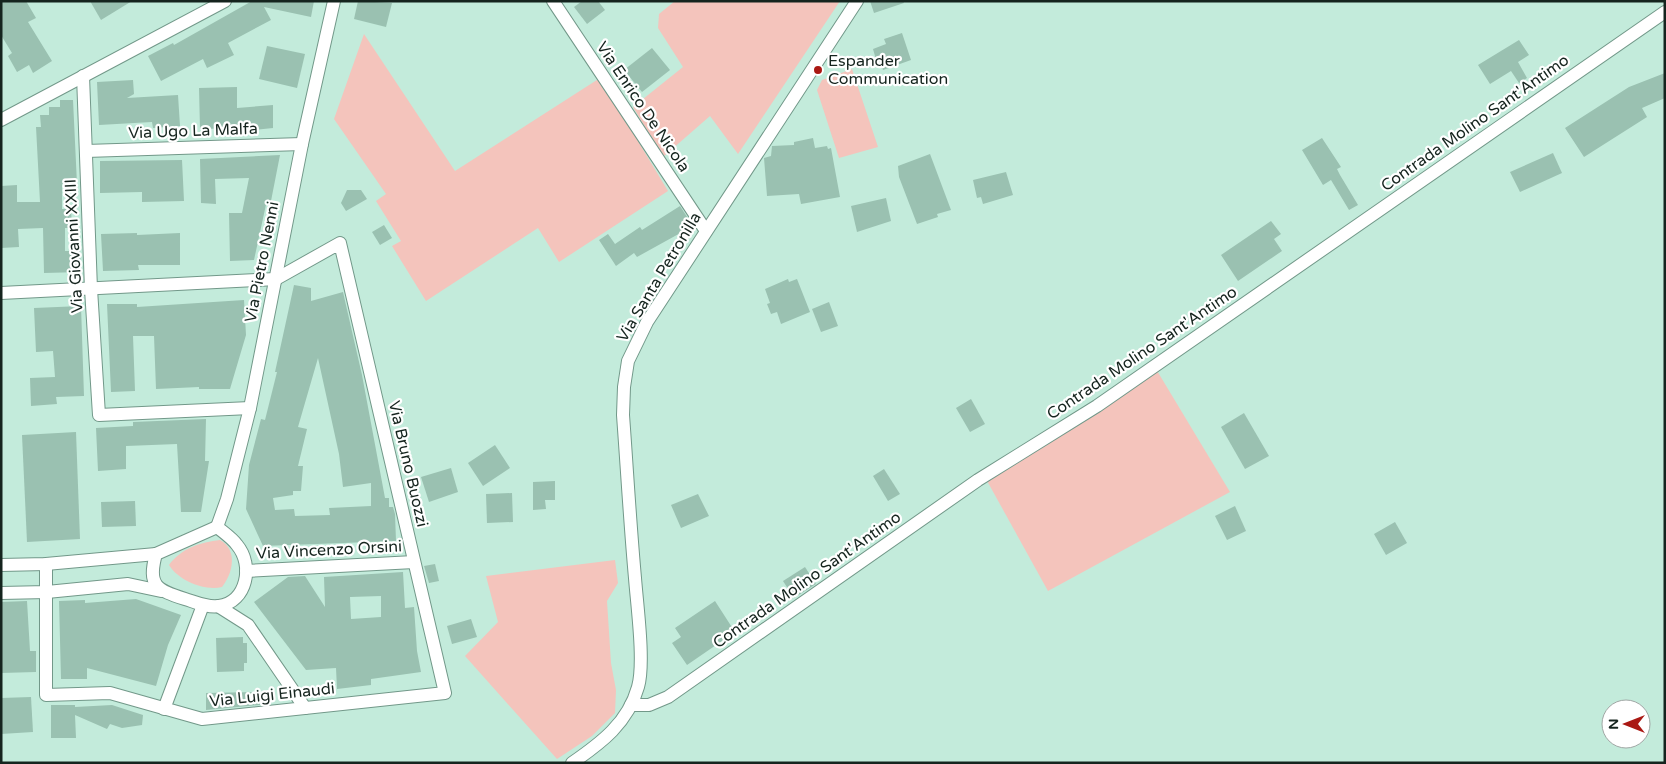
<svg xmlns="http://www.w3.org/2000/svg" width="1666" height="764" viewBox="0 0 1666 764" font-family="'Varela Round',sans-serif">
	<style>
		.green { fill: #f4c4bc }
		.building { fill: #9ac1b1; fill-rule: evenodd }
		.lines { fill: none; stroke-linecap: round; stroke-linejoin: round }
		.minor-casing { stroke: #729889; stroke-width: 14 }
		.minor { stroke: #fff; stroke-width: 12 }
		.poi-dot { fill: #aa1813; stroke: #fff; stroke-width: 2 }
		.labels { text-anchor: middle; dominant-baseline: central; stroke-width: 4.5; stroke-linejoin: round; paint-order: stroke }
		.poi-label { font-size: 16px; fill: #15241e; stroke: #fff; text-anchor: start }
		.street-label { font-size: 16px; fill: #15241e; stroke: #fff }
	</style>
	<rect width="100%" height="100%" fill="#c3ebdb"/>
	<g class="green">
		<polygon points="675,1 840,1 738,154 710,116 663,157 633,107 683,67 658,28 659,14"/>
		<polygon points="364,34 455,171 600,78 668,191 559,262 538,228 426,301 392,246 401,241 376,201 386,194 334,119"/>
		<polygon points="852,69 878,147 839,158 817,90 822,80"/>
		<polygon points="1156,369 1230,492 1048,591 986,479"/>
		<path d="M220 540C238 550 233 573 222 587 204 591 179 581 169 565 180 549 201 542 220 540Z"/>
		<polygon points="615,560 618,583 607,601 611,663 616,690 615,713 592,736 557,759 465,656 498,622 486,576"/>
	</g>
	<g class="building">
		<polygon points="1,1 26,1 36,18 28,22 52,61 33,73 29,65 17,72 8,56 12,53 1,35"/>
		<polygon points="90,1 132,1 101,20"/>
		<polygon points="252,1 314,1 311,17 264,7 271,20 228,43 234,55 207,68 203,59 161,81 148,56 173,43 174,45"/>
		<polygon points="358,1 392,3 386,27 354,19"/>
		<polygon points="582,1 598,1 605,10 587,24 574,7"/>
		<polygon points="870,1 903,1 904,3 874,13"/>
		<polygon points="902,33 911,60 883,70 880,62 877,63 873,49 886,44 884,39"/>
		<polygon points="1519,40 1529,55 1518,62 1527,78 1519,83 1511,71 1490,84 1478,65"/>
		<polygon points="267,46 305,54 297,88 259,79"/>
		<polygon points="652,48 670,70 642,92 624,70"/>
		<polygon points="1665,73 1665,98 1642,108 1647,117 1584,157 1565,128 1629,87"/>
		<polygon points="133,80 134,94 127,98 178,95 180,126 153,128 152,122 99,125 97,82"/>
		<polygon points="237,87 237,108 273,105 273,128 244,131 244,128 200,129 199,88"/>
		<polygon points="60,100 73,100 77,184 62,184 62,209 71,209 72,228 65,228 65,251 80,251 81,272 44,273 43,228 18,229 19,247 1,248 1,186 17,185 17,202 40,202 36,127 41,127 40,115 49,115 49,107 60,107"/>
		<polygon points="813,138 815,148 827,146 828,149 831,148 840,197 801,204 799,194 767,196 764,158 771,156 772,146 794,145 794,142"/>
		<polygon points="1322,138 1341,167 1337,169 1340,175 1358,205 1349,210 1331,180 1323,185 1302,150"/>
		<polygon points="1553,153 1562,173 1520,192 1510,172"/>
		<polygon points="930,154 951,210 937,214 938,217 917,224 899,177 898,166"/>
		<polygon points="280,155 271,201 267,200 254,260 230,261 229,213 242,213 249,178 215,179 216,204 201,203 200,159"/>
		<polygon points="182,160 184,201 142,202 142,192 100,193 100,161"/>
		<polygon points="1006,172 1013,195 983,204 981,197 977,198 973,180"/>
		<polygon points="347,190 361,190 367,199 346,211 341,203"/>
		<polygon points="886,198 891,221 857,232 851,206"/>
		<polygon points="680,206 693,226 637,257 634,253 616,266 599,240 608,234 615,244 640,227 642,230"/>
		<polygon points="1271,221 1281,234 1274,239 1282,251 1238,281 1221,255"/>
		<polygon points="384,225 392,238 380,245 372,232"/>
		<polygon points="137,233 137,235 180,233 180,265 138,265 139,270 103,271 101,234"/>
		<polygon points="788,279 789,282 797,279 810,312 781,324 777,312 771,314 767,304 770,303 765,289"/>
		<path d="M294 285 311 288V301L343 292 362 375 385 498H389V507H393L395 514 396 541 263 546 246 509 249 465 261 419 265 420 277 372H275ZM318 358 339 454 343 487 371 483V506L329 508 330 515 295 516 294 509 275 510 273 498 293 495V491H301L303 466H298L307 429 298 427Z"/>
		<polygon points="244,300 246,335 230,389 199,389 199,387 156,389 154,336 133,336 135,391 111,392 107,304 137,304 137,307"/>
		<polygon points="829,302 838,326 821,332 812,309"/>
		<polygon points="81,306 84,396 56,397 57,404 31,406 30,378 55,377 53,351 36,352 34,308"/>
		<polygon points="971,399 985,424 970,432 956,408"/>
		<polygon points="1244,413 1269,456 1245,469 1221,427"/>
		<polygon points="206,419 205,461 209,461 201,512 181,512 177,444 126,446 126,469 98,471 96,428 133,426 133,422"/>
		<polygon points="76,432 80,539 27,542 22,435"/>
		<polygon points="495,445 510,468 483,486 468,463"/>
		<polygon points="451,468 458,492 429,502 421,477"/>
		<polygon points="884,469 900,494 888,501 873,476"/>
		<polygon points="555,481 555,500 545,500 546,509 533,510 533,482"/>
		<polygon points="512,493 513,522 487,523 486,494"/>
		<polygon points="698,494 709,516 681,528 671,505"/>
		<polygon points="135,501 136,526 102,527 101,502"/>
		<polygon points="1235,506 1246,531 1227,540 1215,516"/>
		<polygon points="1395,522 1407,543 1386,555 1374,534"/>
		<polygon points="435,564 439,581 429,583 424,566"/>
		<polygon points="805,567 816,584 794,598 783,581"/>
		<path d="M403 572 405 608 414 607 417 651 421 672 371 679V685L337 689 336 668 306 670 254 602 288 577 305 576 325 607 324 577ZM381 596V617L351 619 350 597Z"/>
		<polygon points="136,599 181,615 168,645 156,686 87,668 87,679 61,679 59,601 85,600 85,603"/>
		<polygon points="27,601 30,651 36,651 36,672 1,673 1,602"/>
		<polygon points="715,601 735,632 687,665 672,643 681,637 675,628"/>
		<polygon points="471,619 477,637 452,644 447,626"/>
		<polygon points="243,637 243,643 247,643 247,663 244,663 244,671 217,672 216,638"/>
		<polygon points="259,692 260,705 206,710 206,693"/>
		<polygon points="31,697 33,732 1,734 1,698"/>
		<polygon points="51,705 75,705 75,707 112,705 143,715 142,725 122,728 110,724 107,729 75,715 76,738 51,738"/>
	</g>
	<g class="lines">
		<defs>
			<g id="minor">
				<polyline points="553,1 706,231"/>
				<polyline points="83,76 91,289 99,415 250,408"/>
				<polyline points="1,120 225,1"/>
				<polyline points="86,151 302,144"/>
				<polyline points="1,293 276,279 340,243 445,693 202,719 110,693 46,695 46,564"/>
				<polyline points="217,527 227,499 250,408 302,144 334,1"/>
				<path d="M217 527C223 532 232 538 237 545 254 565 247 602 219 606 208 608 195 602 185 599 157 590 147 586 156 554Z"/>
				<polyline points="1,565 46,564 156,554"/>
				<polyline points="246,571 414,562"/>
				<polyline points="1,593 47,592 128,584 161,591"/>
				<polyline points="218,606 248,625 305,708"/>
				<polyline points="631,705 649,705 668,697 978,480 1097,406 1665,12"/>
				<polyline points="164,709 203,605"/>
				<path d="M572 763C601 743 628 723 638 687 645 663 637 605 635 578 630 523 627 469 623 415L624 387 628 361 647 322 857 1"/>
			</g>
		</defs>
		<use href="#minor" class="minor-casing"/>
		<use href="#minor" class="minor"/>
	</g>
	<circle class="poi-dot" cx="818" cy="70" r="5"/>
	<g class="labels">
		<g class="poi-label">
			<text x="828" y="61">Espander<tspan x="828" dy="18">Communication</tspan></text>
		</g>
		<g class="street-label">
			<text transform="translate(643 107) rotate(56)">Via Enrico De Nicola</text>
			<text transform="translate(1475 123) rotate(-35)">Contrada Molino Sant'Antimo</text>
			<text transform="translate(193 131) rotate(-2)">Via Ugo La Malfa</text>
			<text transform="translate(74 246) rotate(-93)">Via Giovanni XXIII</text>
			<text transform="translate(262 262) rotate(-79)">Via Pietro Nenni</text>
			<text transform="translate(659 277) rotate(-59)">Via Santa Petronilla</text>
			<text transform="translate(1142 353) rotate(-34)">Contrada Molino Sant'Antimo</text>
			<text transform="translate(408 464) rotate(77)">Via Bruno Buozzi</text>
			<text transform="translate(329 550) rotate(-3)">Via Vincenzo Orsini</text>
			<text transform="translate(807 580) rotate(-35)">Contrada Molino Sant'Antimo</text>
			<text transform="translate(272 695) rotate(-6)">Via Luigi Einaudi</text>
		</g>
	</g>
	<rect width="1666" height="764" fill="none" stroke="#15241e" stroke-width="5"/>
	<g transform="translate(1626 724) rotate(270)"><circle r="24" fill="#ffffff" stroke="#a1a7a5"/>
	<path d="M0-4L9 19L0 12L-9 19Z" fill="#aa1813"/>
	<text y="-8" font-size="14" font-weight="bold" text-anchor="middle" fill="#15241e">N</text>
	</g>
</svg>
